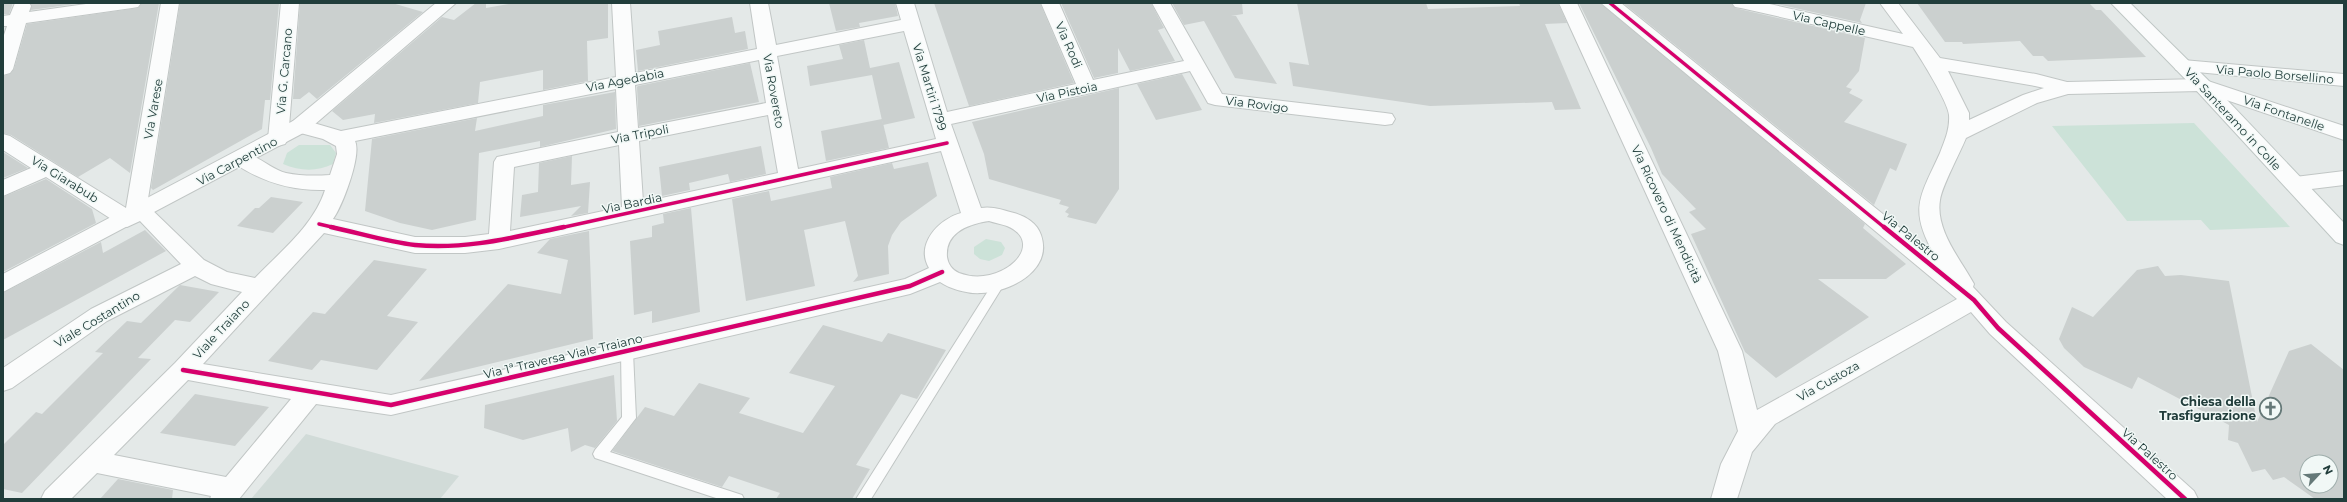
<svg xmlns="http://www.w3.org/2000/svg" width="2347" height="502" viewBox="0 0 2347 502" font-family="Montserrat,sans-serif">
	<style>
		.built { fill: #d1dbd8 }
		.green { fill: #cce2d8 }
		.building { fill: #cbd0cf; fill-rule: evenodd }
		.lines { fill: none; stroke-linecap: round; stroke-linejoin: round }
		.service-casing { stroke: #c1c6c5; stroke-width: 2 }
		.minor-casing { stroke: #c1c6c5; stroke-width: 2 }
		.tertiary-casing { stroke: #c1c6c5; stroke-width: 2 }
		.secondary-casing { stroke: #bfc7c5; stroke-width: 2 }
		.service { fill: #fbfcfc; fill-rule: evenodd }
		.minor { fill: #fbfcfc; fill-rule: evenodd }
		.tertiary { fill: #fbfcfc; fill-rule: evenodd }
		.secondary { fill: #fbfcfc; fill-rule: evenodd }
		.cycleway-far1-casing { stroke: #f1f8f6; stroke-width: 5.5 }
		.cycleway-casing { stroke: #f1f8f6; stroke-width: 7 }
		.cycleway-far1 { stroke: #d6006c; stroke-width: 3.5 }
		.cycleway { stroke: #d6006c; stroke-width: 4.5 }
		.labels { text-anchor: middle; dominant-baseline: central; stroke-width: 3; stroke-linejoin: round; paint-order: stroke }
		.street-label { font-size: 12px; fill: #213d3b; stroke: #f1f8f6 }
		.poi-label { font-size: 12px; font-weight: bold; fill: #213d3b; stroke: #f1f8f6; text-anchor: end }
	</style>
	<rect width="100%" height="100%" fill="#e4e9e8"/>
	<polygon class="built" points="306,434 459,476 440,499 251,499"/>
	<g class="green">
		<polygon points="2194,123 2290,227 2210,230 2201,220 2127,221 2052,126"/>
		<path d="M299 145H330L336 153 333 164C316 172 300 171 283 164L287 153Z"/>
		<polygon points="986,239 1001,242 1005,248 1002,255 989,261 980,259 974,254 974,247"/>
	</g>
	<g class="building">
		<polygon points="3,3 13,3 9,14 3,14"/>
		<polygon points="31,3 82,3 31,10"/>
		<polygon points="142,3 159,3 130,173 110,158 78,177 11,135 3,133 3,76 10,74 14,69 27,24 138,8"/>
		<polygon points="180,3 279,3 270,100 265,100 262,129 153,190 151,188"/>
		<polygon points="300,3 392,3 423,12 317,99 309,92 300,99 293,99"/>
		<polygon points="476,3 486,3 486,8 515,3 608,3 608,38 587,41 588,81 543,90 543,70 480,82 478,103 374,123 375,114 343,120 332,111 442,17 454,20"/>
		<polygon points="829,3 895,3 898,16 859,23 860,27 836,31"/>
		<polygon points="934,3 1040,3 1074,83 969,106"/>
		<polygon points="1061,3 1151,3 1164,28 1158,30 1175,61 1130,71 1118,48 1118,73 1094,78"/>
		<polygon points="1172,3 1242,3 1243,14 1231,16 1236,16 1277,84 1235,78 1204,21 1184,25"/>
		<polygon points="1297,3 1426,3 1428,9 1520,6 1519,3 1558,3 1567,23 1545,24 1581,109 1555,110 1552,102 1430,106 1293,86 1289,62 1309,65"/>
		<polygon points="1579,3 1600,3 1865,224 1863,228 1906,264 1886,279 1818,279 1869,317 1776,378 1745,352 1691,234 1706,229 1689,212 1696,209 1662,174 1651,148"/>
		<polygon points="1623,3 1731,3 1735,8 1865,38 1859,71 1846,87 1852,89 1849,93 1863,100 1844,122 1907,144 1896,171 1890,168 1874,205"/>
		<polygon points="1772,3 1866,3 1860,20 1862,23"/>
		<polygon points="1917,3 2089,3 2096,10 2101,10 2146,57 2048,61 2043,56 2033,56 2020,41 1963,44 1962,42 1945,42"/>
		<polygon points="732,17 735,33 745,31 748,49 638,71 636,50 660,45 658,31"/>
		<polygon points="864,40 870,68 899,62 915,118 883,125 872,75 810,86 807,66 843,59 839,45"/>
		<polygon points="750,63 759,102 639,126 637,87 638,86"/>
		<polygon points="1182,74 1202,110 1156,120 1137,84"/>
		<polygon points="1119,88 1119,189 1096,224 1067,217 1069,214 1065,212 1069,207 1059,204 1061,200 989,179 984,154 972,122"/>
		<polygon points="615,92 616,129 540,147 540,141 479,153 476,220 432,230 400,223 365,211 372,139 477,118 475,131 543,116 543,105"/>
		<polygon points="882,119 889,148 826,161 821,131"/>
		<polygon points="761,146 766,174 730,182 728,174 689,183 690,190 662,196 659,167"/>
		<polygon points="3,152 28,168 3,178"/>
		<polygon points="572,156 571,185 590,182 588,213 571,216 581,206 520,217 522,195 538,192 539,163"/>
		<polygon points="928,162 937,196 901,222 892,235 888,246 889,274 853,282 858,276 845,221 804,230 815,286 746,301 732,199 769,191 771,201 832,188 830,177 892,163 894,169"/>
		<polygon points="46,179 92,209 96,223 3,272 3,197"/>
		<polygon points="271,197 303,202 273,233 237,226 255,208 259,208"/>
		<polygon points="691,208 700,312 652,323 652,311 634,315 630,241 652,237 652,226 664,223 663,214"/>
		<polygon points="145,230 166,251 3,340 3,293 101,242 103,253"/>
		<polygon points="589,231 593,339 419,381 508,284 561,294 568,260 537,253 550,239"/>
		<polygon points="374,260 427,269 387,316 418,322 377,370 321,360 312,370 268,361 313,312 325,314"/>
		<path d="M2158 266 2165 276 2181 275 2229 281 2257 422 2289 351 2311 344 2344 370V499H2315L2284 477 2273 480 2265 469 2252 472 2238 443 2228 440 2229 425 2138 377 2132 389 2084 367 2064 348 2059 339 2072 307 2093 317 2137 270ZM2307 462H2331V486H2307Z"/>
		<polygon points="180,285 219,292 190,322 175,320 138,358 151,359 22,493 3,489 3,445 36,412 42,414 103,353 95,352 127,321 141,323"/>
		<polygon points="823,325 882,342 888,333 946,350 917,399 901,394 856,465 870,469 852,499 776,499 780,493 729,476 722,487 612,451 645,407 674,416 699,383 750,398 739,413 803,433 835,386 789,373"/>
		<polygon points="614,375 617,421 595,448 585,445 571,452 568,428 523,440 484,428 485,405"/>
		<polygon points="195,394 269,407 235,446 160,433"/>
		<polygon points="118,479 173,490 172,499 100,499"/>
	</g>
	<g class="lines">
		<defs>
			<g id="service">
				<polygon points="999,278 1003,280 1005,283 1003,286 871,499 856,499 995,280"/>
				<polygon points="627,347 632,348 633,352 636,418 610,452 742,495 744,499 719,499 595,458 593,454 595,450 622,417 621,352 622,348"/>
			</g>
			<g id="minor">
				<polygon points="15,3 29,3 31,6 29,12 93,3 141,3 138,7 132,8 26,23 13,69 10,73 3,75 3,38 7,26 3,26 3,16 10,15"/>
				<path d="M161 3H179L147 205 204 260 227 272 255 278C281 251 314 225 325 190 291 191 263 182 235 164L232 159 235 154C253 149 269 169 286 173 300 176 315 176 330 175L337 154 336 146 323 139 293 131 290 126 293 121 300 119 341 131 616 77 612 3H630L635 73 757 49 750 3H768L776 45 901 20 896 3H914L947 112 1076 84 1041 3H1059L1093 80 1184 61 1152 3H1170L1222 94 1385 113 1392 114 1395 119 1392 124 1385 125 1215 105 1208 103 1190 71 951 124 981 208C992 206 1003 210 1014 213 1025 216 1037 223 1041 235 1053 270 1011 292 981 293 968 294 950 289 940 282L910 294 391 415 316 404 239 499H210L211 496 97 473 71 499H41L45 491 175 363 242 292 211 284 195 276 107 321 12 388 3 391V368L91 309 181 264 140 221 127 227 119 224 46 177 3 196V180L31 168 3 150V134L10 136 126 208ZM904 31 936 139 798 169 777 56ZM759 60 766 103 638 128 635 85ZM616 89 618 132 497 157 494 162 489 234 465 237H415L333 219C342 207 362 155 355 141ZM768 115 778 173 643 202 639 141ZM619 145 622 207 510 231 514 167ZM941 151 961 213C939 219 915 244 929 268L905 279 391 395 203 364 324 233 415 253H465L499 249ZM989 221C995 223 1001 224 1007 226 1049 244 1000 289 959 273 952 270 948 264 947 257 945 232 969 224 989 221ZM188 380 291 399 226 477 114 455Z"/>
				<polygon points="281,3 299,3 288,139 285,144 278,146 271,144 268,139"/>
				<path d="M1559 3H1577L1742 351 1757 410 1957 299 1601 3H1621L1935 256C1908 209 1920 197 1940 153 1945 140 1950 129 1949 115 1948 102 1921 59 1913 47L1741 8 1735 7 1732 3H1765L1903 34 1880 3H1898L1940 58 2036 74 2067 82 2202 79 2344 126V140L2200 91 2068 94 2037 103 1966 138C1960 153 1942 186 1940 200 1935 230 1961 260 1974 284L1973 287 2006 322 2194 491 2198 499H2167L1990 334 1971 312 1775 424 1752 452 1737 499H1711L1721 464 1738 431 1718 351ZM1948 71 2035 86 2044 88 2023 95 1969 120V113Z"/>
				<polygon points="2183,60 2344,74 2344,86 2176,70 2174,66 2176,62"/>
				<polygon points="2344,171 2344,185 2295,191 2288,189 2285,184 2288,179 2295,177"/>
			</g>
			<polygon id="tertiary" points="436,3 456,3 307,131 3,292 3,274 293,121"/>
			<polygon id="secondary" points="2111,3 2130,3 2209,81 2344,223 2344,245 2336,242 2195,89"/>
		</defs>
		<use href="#service" class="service-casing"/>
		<use href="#minor" class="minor-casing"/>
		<use href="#tertiary" class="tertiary-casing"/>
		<use href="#secondary" class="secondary-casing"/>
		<use href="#service" class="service"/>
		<use href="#minor" class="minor"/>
		<use href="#tertiary" class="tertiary"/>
		<use href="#secondary" class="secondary"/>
		<defs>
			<g id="cycleway-far1">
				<polyline points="1610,3 1885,228"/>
				<polyline points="319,224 336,228"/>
				<polyline points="560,228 947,143"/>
			</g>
			<g id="cycleway">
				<path d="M331 227C359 233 388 242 415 245 466 250 515 237 564 227"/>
				<polyline points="1884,227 1974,300 1998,328 2185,499"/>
				<polyline points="183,370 391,405 910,286 942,272"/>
			</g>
		</defs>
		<use href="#cycleway-far1" class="cycleway-far1-casing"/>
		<use href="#cycleway" class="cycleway-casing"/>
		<use href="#cycleway-far1" class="cycleway-far1"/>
		<use href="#cycleway" class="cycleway"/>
	</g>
	<defs>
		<symbol id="church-ring" viewBox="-11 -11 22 22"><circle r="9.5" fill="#f1f8f6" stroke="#657978" stroke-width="1.5"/><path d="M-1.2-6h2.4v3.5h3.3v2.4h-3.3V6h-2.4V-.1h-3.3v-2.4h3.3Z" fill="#657978"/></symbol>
	</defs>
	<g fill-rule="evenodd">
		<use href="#church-ring" x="2258" y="396" width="25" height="25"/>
	</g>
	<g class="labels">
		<g class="street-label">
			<text transform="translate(1829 23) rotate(13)">Via Cappelle</text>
			<text transform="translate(1069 45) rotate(66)">Via Rodi</text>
			<text transform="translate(284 71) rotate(-85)">Via G. Carcano</text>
			<text transform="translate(2275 74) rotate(5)">Via Paolo Borsellino</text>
			<text transform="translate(625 80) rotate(-11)">Via Agedabia</text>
			<text transform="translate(930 87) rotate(73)">Via Martiri 1799</text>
			<text transform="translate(774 91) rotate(80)">Via Rovereto</text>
			<text transform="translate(1067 92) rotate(-12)">Via Pistoia</text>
			<text transform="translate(1257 104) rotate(7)">Via Rovigo</text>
			<text transform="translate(153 109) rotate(-80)">Via Varese</text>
			<text transform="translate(2284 113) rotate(19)">Via Fontanelle</text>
			<text transform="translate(2233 119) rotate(47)">Via Santeramo in Colle</text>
			<text transform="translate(640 134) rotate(-11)">Via Tripoli</text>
			<text transform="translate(237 161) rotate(-28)">Via Carpentino</text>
			<text transform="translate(65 179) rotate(32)">Via Giarabub</text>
			<text transform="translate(632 203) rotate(-12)">Via Bardia</text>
			<text transform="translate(1667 214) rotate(65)">Via Ricovero di Mendicità</text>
			<text transform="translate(1911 236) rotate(39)">Via Palestro</text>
			<text transform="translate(97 319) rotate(-31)">Viale Costantino</text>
			<text transform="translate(221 329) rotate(-47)">Viale Traiano</text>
			<text transform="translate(563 356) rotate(-13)">Via 1ª Traversa Viale Traiano</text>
			<text transform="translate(1828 381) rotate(-29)">Via Custoza</text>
			<text transform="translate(2150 454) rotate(42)">Via Palestro</text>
		</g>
		<g class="poi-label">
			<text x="2256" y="401">Chiesa della<tspan x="2256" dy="14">Trasfigurazione</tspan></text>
		</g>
	</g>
	<rect width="2347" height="502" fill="none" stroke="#213d3b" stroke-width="8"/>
	<g transform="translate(2319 474) rotate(64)"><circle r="19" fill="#f1f8f6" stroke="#9eadab"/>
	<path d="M0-3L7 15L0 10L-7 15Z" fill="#657978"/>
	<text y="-6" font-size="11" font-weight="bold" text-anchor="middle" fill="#213d3b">N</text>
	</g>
</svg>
